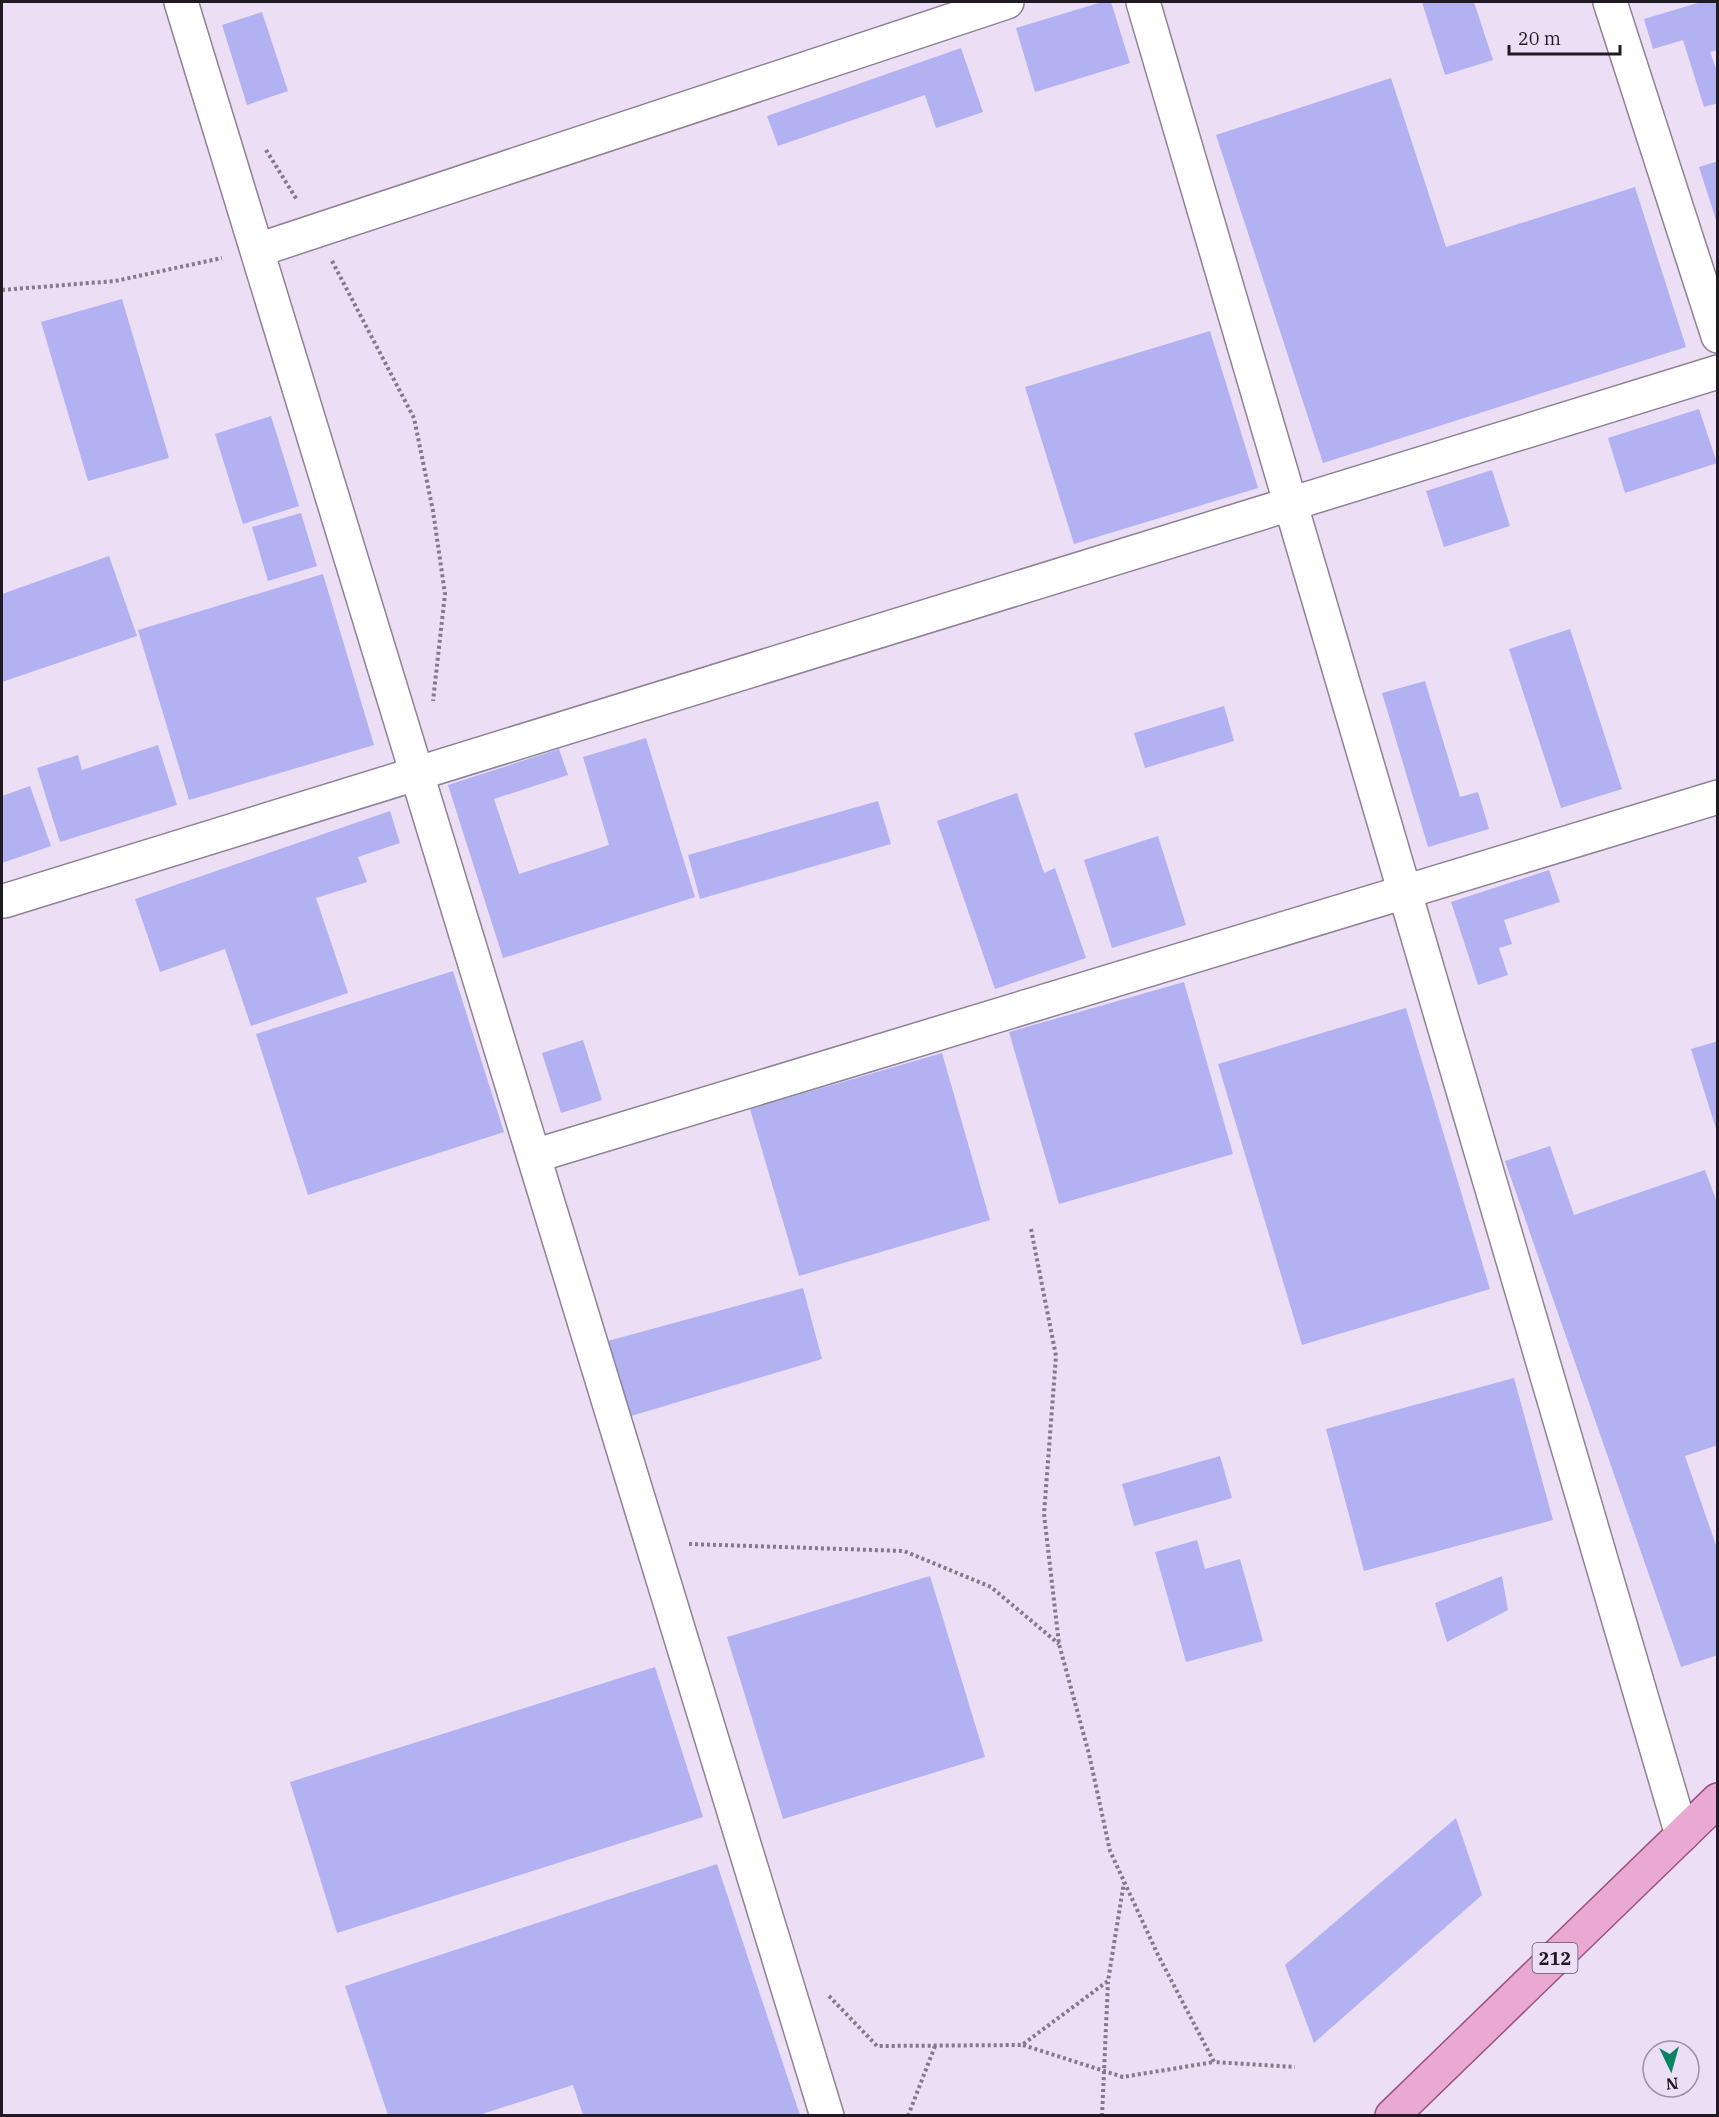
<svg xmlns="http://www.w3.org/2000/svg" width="1719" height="2117" viewBox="0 0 1719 2117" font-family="'IBM Plex Serif',serif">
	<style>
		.building { fill: #b2b2f2 }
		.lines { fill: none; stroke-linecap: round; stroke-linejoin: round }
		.minor-casing { stroke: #8f8296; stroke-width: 36 }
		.primary-casing { stroke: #9a5282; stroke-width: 36 }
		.path { stroke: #847a89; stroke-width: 4; stroke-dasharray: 3 3; stroke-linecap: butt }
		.minor { stroke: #fff; stroke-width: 33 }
		.primary { stroke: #eaa9d3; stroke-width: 33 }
		.labels { text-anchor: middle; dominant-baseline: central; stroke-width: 4.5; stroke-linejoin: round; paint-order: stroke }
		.shield { fill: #ecdef4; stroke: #5d5561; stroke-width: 1.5 }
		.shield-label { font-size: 18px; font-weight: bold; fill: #201a22 }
	</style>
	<rect width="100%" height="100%" fill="#ecdef4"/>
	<g class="building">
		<polygon points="1102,2 1111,2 1130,63 1035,92 1016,28"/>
		<polygon points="1422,2 1474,2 1493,60 1445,75"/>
		<polygon points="1701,2 1718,2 1718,50 1710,52 1718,74 1718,103 1704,107 1683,40 1653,49 1644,19"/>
		<polygon points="262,12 288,91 247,105 222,25"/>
		<polygon points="961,48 983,112 936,128 925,95 778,146 767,116"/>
		<polygon points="1391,78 1446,247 1635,187 1686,347 1323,463 1216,135"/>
		<polygon points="1718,161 1718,223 1717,223 1699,167"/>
		<polygon points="122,299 169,458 88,481 41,322"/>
		<polygon points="1210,331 1258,488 1074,544 1025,387"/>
		<polygon points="1699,409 1717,463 1625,493 1608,438"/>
		<polygon points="271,416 299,506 243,524 215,434"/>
		<polygon points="1492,470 1510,526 1444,547 1426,491"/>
		<polygon points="301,513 317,566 268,581 252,527"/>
		<polygon points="109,556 137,636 2,682 2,594"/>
		<polygon points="323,574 374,745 189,800 138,630"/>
		<polygon points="1570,629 1622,789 1561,808 1509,649"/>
		<polygon points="1425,681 1460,797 1478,792 1489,829 1428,847 1382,693"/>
		<polygon points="1224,706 1234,741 1145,768 1134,733"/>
		<polygon points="646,738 695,897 503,958 448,785 559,749 568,775 494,799 519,874 609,845 583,757"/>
		<polygon points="158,745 177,805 60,842 37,768 78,755 82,770"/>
		<polygon points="30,786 51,846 2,863 2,796"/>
		<polygon points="1017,793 1044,873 1055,868 1086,958 995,989 937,821"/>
		<polygon points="878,801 891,844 700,899 688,855"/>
		<polygon points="390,811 400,843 358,857 367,882 316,898 348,993 251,1026 225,949 160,972 135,899"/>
		<polygon points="1158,836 1186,925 1112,948 1084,860"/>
		<polygon points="1549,870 1560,902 1504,920 1512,944 1499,948 1508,975 1478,985 1451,902"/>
		<polygon points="453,971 504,1132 308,1195 256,1034"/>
		<polygon points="1184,982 1233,1154 1059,1204 1009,1032"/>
		<polygon points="1406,1008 1490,1289 1302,1345 1218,1064"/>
		<polygon points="583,1040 602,1100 561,1113 542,1053"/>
		<polygon points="1718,1041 1718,1132 1717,1132 1691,1049"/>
		<polygon points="942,1053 990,1220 799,1276 750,1109"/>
		<polygon points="1550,1146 1574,1215 1705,1170 1718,1205 1718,1445 1685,1456 1718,1551 1718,1655 1681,1667 1505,1161"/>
		<polygon points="803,1288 822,1359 631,1416 604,1342"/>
		<polygon points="1514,1378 1553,1520 1364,1571 1326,1429"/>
		<polygon points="1220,1456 1232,1498 1134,1526 1122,1484"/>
		<polygon points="1197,1540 1205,1569 1240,1559 1263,1641 1186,1662 1155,1552"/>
		<polygon points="930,1576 985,1757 783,1819 727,1637"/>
		<polygon points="1502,1576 1508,1610 1447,1642 1435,1603"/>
		<polygon points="655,1667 703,1817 337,1933 290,1782"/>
		<polygon points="1456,1818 1482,1895 1314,2043 1285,1965"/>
		<polygon points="717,1864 800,2115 583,2115 573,2085 479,2115 388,2115 345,1986"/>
	</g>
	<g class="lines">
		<defs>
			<g id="minor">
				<polyline points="181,2 827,2116"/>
				<polyline points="1143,2 1682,1835"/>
				<polyline points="1610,2 1718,336"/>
				<polyline points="258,250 1007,2"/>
				<polyline points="4,901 1718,372"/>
				<polyline points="534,1156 1718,797"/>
			</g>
			<polyline id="primary" points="1392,2116 1718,1800"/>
		</defs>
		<use href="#minor" class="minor-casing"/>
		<use href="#primary" class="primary-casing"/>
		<g class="path">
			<polyline points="266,150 297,200"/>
			<polyline points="332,261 414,418 433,511 445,594 433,701"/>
			<polyline points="2,290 115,281 222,258"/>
			<polyline points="1031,1229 1056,1356 1044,1514 1059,1644 1089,1754 1110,1851 1158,1955 1214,2062 1295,2067"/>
			<polyline points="689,1544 904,1551 991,1587 1059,1644"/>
			<polyline points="829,1996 877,2046 1022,2045 1108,1981 1124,1882"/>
			<polyline points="1023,2045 1123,2077 1214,2062"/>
			<polyline points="908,2116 935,2046"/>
			<polyline points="1102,2116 1108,1982"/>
		</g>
		<use href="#minor" class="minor"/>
		<use href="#primary" class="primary"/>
	</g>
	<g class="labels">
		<rect class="shield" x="1532.5" y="1943" width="45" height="30" rx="4.5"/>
		<g class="shield-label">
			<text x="1555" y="1958">212</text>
		</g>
	</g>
	<rect width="1719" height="2117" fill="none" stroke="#201a22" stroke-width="6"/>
	<g transform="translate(1671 2069) rotate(175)"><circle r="28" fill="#ecdef4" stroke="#9a90a0" stroke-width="1.5"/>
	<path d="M0-4.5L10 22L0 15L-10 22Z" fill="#0b8465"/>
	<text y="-9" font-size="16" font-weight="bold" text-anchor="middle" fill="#201a22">N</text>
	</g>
	<path d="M1509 45v9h111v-9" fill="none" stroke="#201a22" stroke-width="3"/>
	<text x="1518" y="45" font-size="18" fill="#201a22" stroke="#ecdef4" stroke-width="4.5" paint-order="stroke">20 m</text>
</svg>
